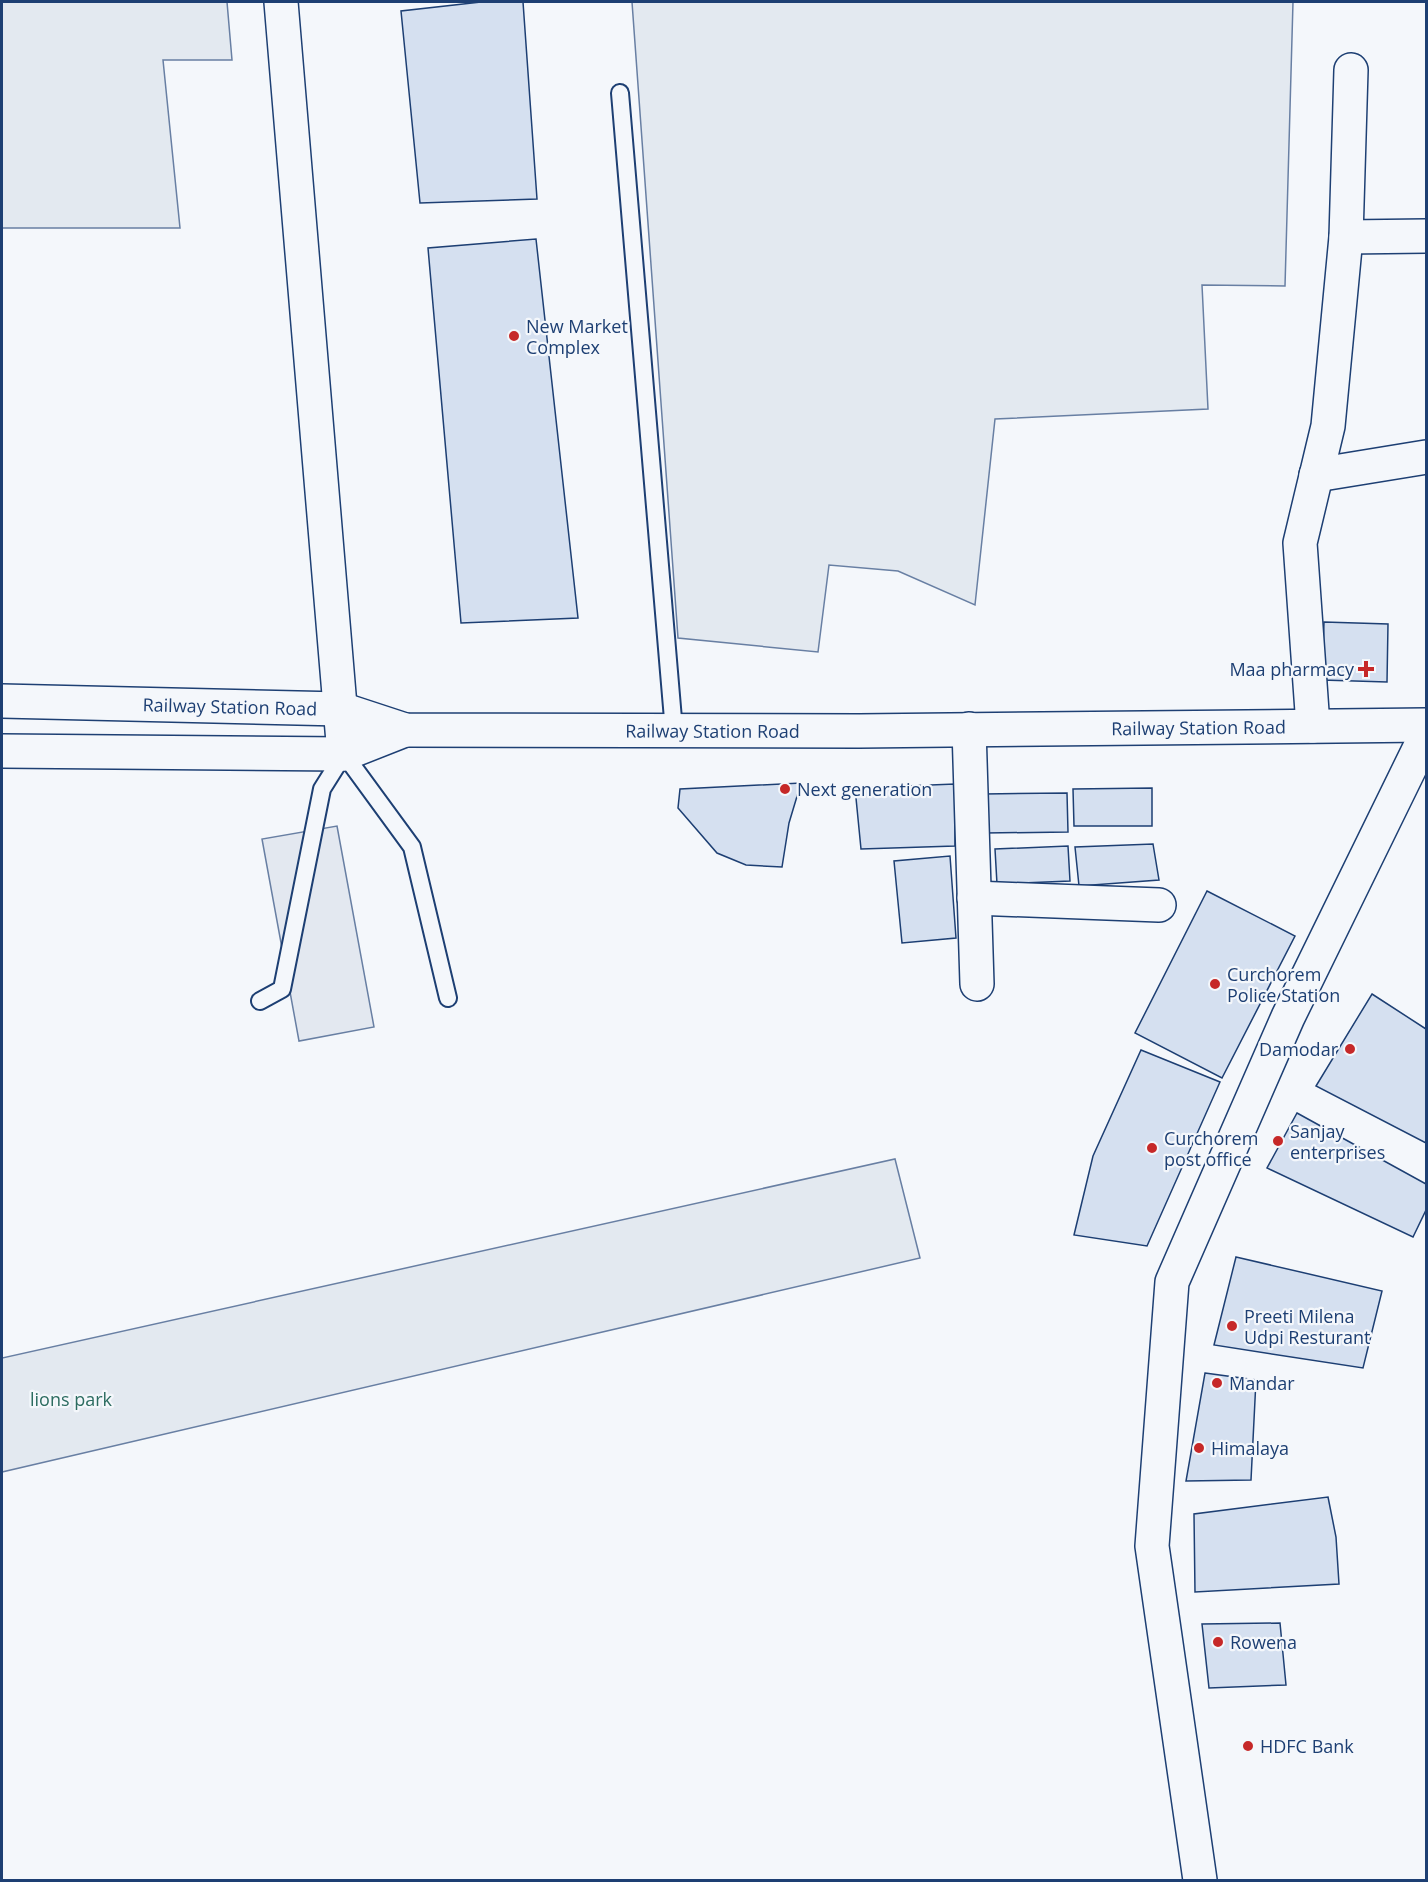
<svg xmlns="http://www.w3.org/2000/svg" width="1428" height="1882" viewBox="0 0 1428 1882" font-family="'Open Sans',sans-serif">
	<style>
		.green { fill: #e3e9f0; stroke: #687fa3; stroke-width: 1.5 }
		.parking { fill: #e3e8f0; stroke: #687fa3; stroke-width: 1.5 }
		.building { fill: #d5e0f0; stroke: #1d3f73; stroke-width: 1.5 }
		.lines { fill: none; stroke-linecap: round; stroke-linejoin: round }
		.service-casing { stroke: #1d3f73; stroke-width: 20 }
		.minor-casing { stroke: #1d3f73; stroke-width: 36 }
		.tertiary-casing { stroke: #1d3f73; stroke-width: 36 }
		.service { stroke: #f4f7fb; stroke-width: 16 }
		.minor { stroke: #f4f7fb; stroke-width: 33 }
		.tertiary { stroke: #f4f7fb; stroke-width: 33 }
		.poi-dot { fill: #c62828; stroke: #f4f7fb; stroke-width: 2 }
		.labels { text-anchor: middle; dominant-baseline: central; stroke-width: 4.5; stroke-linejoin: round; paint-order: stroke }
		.poi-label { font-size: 18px; fill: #1d3f73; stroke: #f4f7fb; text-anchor: start }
		.street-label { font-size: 18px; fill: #1d3f73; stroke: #f4f7fb }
		.park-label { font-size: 18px; fill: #2c6c60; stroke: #f4f7fb }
	</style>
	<rect width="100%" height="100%" fill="#f4f7fb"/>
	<g class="green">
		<polygon points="2,2 227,2 232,60 163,60 180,228 2,228"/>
		<polygon points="632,2 1293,2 1285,286 1202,285 1208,409 995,419 975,605 898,571 829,565 818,652 678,638"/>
		<polygon points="895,1159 920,1258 2,1472 2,1358"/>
	</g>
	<polygon class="parking" points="337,826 374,1027 299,1041 262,839"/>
	<g class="building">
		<polygon points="481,2 523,2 537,199 420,203 401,11"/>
		<polygon points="536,239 578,618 461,623 428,248"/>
		<polygon points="1324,622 1388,624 1387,682 1322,680"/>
		<polygon points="801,783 789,823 782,867 746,865 717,853 678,808 680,789"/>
		<polygon points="955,784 955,846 861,849 855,788"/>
		<polygon points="1152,788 1152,826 1074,826 1073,789"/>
		<polygon points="1067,793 1068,832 985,833 984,794"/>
		<polygon points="1153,844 1159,880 1079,886 1075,847"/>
		<polygon points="1068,846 1070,881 997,884 995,849"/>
		<polygon points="950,856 956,938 902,943 894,861"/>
		<polygon points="1207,891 1295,936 1222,1078 1135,1033"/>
		<polygon points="1372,994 1426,1029 1426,1143 1316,1086"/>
		<polygon points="1141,1050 1220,1082 1147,1246 1074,1235 1093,1156"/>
		<polygon points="1297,1113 1426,1184 1426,1210 1413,1237 1267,1168"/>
		<polygon points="1236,1257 1382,1291 1363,1368 1214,1345"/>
		<polygon points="1205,1373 1256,1380 1251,1480 1186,1481"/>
		<polygon points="1328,1497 1336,1537 1339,1584 1195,1592 1194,1514"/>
		<polygon points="1280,1623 1286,1685 1209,1688 1202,1624"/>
	</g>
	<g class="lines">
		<defs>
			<g id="service">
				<polyline points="620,93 674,731"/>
				<polyline points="260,1001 282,989 322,789 344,754 412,847 448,998"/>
			</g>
			<g id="minor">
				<polyline points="281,2 344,754"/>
				<polyline points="1346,237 1426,236"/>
				<polyline points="1316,475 1426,457"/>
				<polyline points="1313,726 1300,543 1328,426 1346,237 1351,70"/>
				<polyline points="969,729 977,984"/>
				<polyline points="974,898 1159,905"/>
			</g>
			<g id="tertiary">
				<path id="s1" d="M2 701 341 709 405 730 859 731 1426 725"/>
				<polyline points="2,751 344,754 405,730"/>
				<polyline points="1200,1880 1152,1546 1172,1282 1288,1017 1426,735"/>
			</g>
		</defs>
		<use href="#service" class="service-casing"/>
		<use href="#minor" class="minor-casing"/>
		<use href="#tertiary" class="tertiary-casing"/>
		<use href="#service" class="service"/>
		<use href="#minor" class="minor"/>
		<use href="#tertiary" class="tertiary"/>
	</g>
	<g class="poi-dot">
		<circle cx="514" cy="336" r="6"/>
		<path d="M1363 660h6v6h6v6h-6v6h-6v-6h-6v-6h6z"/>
		<circle cx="785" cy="789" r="6"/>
		<circle cx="1215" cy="984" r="6"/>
		<circle cx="1350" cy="1049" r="6"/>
		<circle cx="1278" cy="1141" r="6"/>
		<circle cx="1152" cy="1148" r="6"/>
		<circle cx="1232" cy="1326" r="6"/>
		<circle cx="1217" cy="1383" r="6"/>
		<circle cx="1199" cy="1448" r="6"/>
		<circle cx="1218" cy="1642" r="6"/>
		<circle cx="1248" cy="1746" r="6"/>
	</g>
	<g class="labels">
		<g class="poi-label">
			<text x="526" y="326">New Market<tspan x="526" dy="21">Complex</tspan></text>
			<text x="1354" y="669" text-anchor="end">Maa pharmacy</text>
			<text x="797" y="789">Next generation</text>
			<text x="1227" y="974">Curchorem<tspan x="1227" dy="21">Police Station</tspan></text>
			<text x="1338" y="1049" text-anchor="end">Damodar</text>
			<text x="1290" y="1131">Sanjay<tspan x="1290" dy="21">enterprises</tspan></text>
			<text x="1164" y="1138">Curchorem<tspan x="1164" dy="21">post office</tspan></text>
			<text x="1244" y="1316">Preeti Milena<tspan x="1244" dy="21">Udpi Resturant</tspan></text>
			<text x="1229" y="1383">Mandar</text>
			<text x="1211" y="1448">Himalaya</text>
			<text x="1230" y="1642">Rowena</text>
			<text x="1260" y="1746">HDFC Bank</text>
		</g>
		<g class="street-label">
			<text stroke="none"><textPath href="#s1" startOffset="228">Railway Station Road</textPath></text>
			<text stroke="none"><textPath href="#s1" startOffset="1200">Railway Station Road</textPath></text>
			<text stroke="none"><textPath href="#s1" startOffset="714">Railway Station Road</textPath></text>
		</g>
		<g class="park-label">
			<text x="71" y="1399">lions park</text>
		</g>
	</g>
	<rect width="1428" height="1882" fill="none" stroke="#1d3f73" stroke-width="6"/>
</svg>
